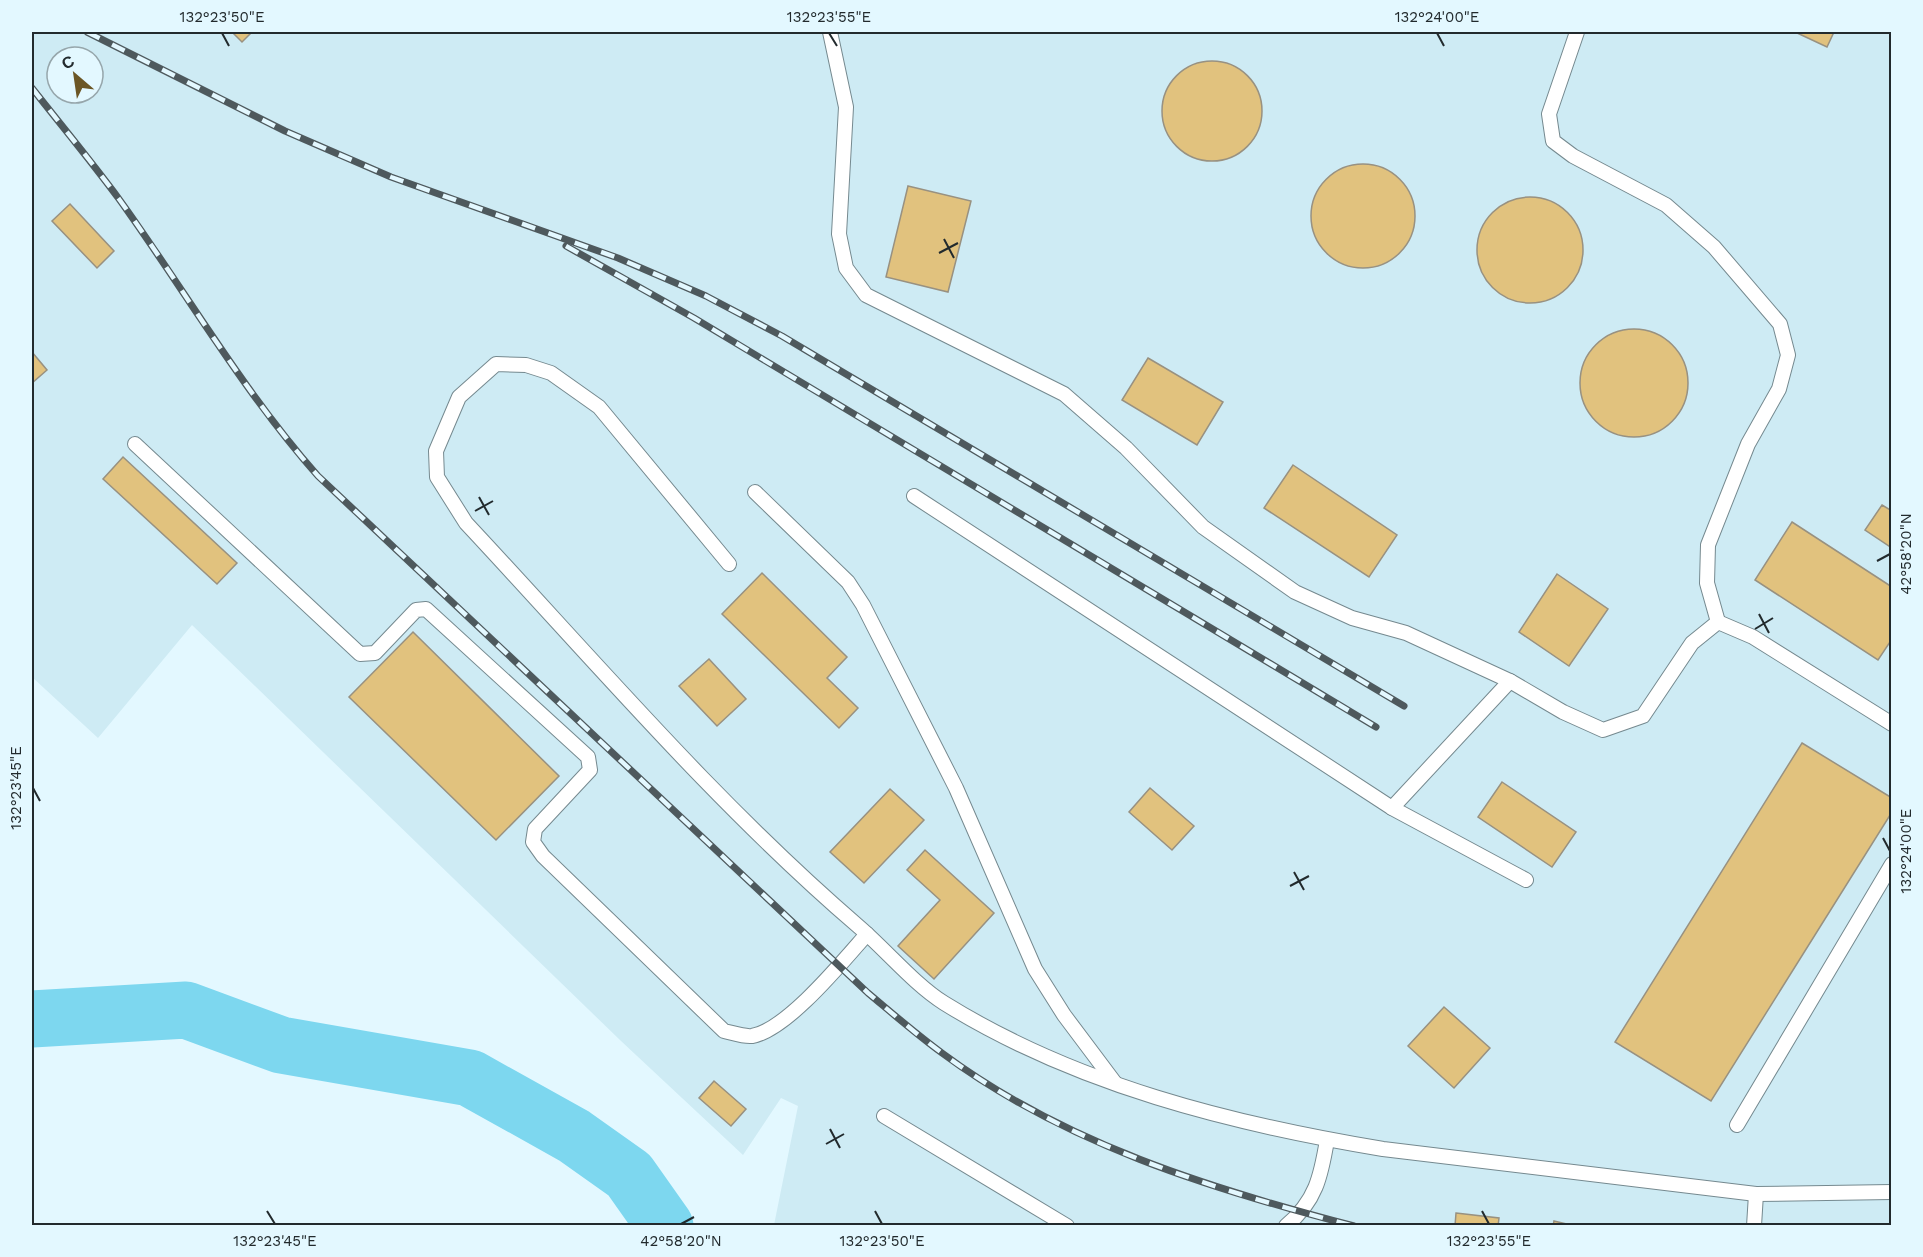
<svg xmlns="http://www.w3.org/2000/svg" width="1923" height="1257" viewBox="0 0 1923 1257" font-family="'Work Sans',sans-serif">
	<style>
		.built { fill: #ceebf4; fill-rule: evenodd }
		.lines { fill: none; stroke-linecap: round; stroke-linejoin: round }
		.river { stroke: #7dd7ef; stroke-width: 57 }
		.building { fill: #e1c27e; stroke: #989181; stroke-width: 1.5 }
		.service-casing { stroke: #75898f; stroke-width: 16 }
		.service { stroke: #fff; stroke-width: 14 }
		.rail-casing { stroke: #4e595d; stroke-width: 7 }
		.rail { stroke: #e3f8ff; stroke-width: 4.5; stroke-dasharray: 14; stroke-linecap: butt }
		.ticks { fill: none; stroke: #222a2d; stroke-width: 2 }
		.neatline { fill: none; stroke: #222a2d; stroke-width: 2 }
		.ticks-label { font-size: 15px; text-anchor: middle; fill: #222a2d }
	</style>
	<rect width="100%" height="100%" fill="#e3f8ff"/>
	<path class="built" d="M32 32H1891V1225H774L798 1106 781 1098 743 1155 621 1041 192 625 98 738 32 677ZM57 57H93V93H57Z"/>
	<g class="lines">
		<polyline class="river" points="32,1019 186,1010 281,1045 470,1078 574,1136 629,1175 665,1226"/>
	</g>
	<g class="building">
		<polygon points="232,32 252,32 242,42"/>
		<polygon points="1795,32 1834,32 1827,47"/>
		<circle cx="1212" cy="111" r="50"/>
		<circle cx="1363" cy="216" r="52"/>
		<polygon points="908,186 971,201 948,292 886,277"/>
		<circle cx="1530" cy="250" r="53"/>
		<polygon points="70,204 114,251 97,268 52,221"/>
		<circle cx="1634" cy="383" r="54"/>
		<polygon points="32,352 47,370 32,383"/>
		<polygon points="1148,358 1223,402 1197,445 1122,400"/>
		<polygon points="123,457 237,563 217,584 103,479"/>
		<polygon points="1293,465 1397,535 1369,577 1264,508"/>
		<polygon points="1882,505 1892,511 1892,548 1865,530"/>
		<polygon points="1792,522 1892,587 1892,639 1878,660 1755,580"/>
		<polygon points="762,573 847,657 827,678 858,708 839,728 722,614"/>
		<polygon points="1557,574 1608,609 1569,666 1519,632"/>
		<polygon points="413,632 559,776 496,840 349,697"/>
		<polygon points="709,659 746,699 717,726 679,686"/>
		<polygon points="1802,743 1892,798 1892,812 1711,1101 1615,1042"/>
		<polygon points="1502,782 1576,832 1552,867 1478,817"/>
		<polygon points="1150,788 1194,826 1172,850 1129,812"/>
		<polygon points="890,789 924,820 864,883 830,852"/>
		<polygon points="925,850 994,913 934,979 898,946 940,900 907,870"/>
		<polygon points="1444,1007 1490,1048 1454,1088 1408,1046"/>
		<polygon points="714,1081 746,1109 731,1126 699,1098"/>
		<polygon points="1456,1213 1499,1218 1498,1226 1455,1226"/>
		<polygon points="1554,1221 1575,1226 1553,1226"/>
	</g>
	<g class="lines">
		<defs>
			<g id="service">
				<polyline points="830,32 846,107 839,234 846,268 866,295 1064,394 1126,448 1203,527 1295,592 1352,618 1406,633 1510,681 1563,712 1603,730 1643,716 1692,643 1718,622 1753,637 1892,724"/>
				<polyline points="1577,32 1549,114 1553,141 1573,156 1666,205 1714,247 1780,324 1788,355 1779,389 1748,444 1708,545 1707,583 1718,622"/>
				<path d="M135 444 360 654 375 653 416 610 426 609 588 757 590 770 535 829 533 842 543 856 724 1031C733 1033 744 1037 752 1036 787 1030 843 961 867 934"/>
				<polyline points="755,492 848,582 863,605 956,788 1035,969 1064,1015 1115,1083"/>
				<polyline points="914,496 1392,808"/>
				<path d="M729 564 599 407 551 373 526 365 496 364 459 397 436 451 437 477 466 523C594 660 716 804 858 926 885 949 915 985 944 1003 1076 1085 1232 1124 1383 1149L1756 1194 1892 1192"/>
				<polyline points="1510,681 1392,808 1526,880"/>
				<polyline points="884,1116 1067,1226"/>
				<polyline points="1737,1125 1892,864"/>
				<path d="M1286 1226C1316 1201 1321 1176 1327 1140"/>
				<polyline points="1754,1226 1756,1194"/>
			</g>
		</defs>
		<use href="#service" class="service-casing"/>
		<use href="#service" class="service"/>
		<defs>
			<g id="rail">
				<polyline points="87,32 285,131 391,177 618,258 706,296 782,336 1404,706"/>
				<path d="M32 88C61 125 91 161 119 199 186 292 242 390 318 476L868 993C892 1013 916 1034 942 1053 1063 1143 1211 1189 1354 1226"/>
				<polyline points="566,246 694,318 1376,727"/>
			</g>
		</defs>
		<use href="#rail" class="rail-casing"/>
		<use href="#rail" class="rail"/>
	</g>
	<path class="ticks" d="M222 33 229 46M829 33 837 46M1437 33 1444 46M944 239 954 258M939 253 958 243M479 497 489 515M475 511 493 501M1877 561 1890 554M1759 614 1769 633M1755 629 1773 618M33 788 40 801M1883 838 1890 851M1294 872 1304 890M1290 886 1309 876M830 1129 840 1148M826 1144 844 1134M267 1211 275 1224M875 1211 882 1224M1482 1211 1489 1224M681 1224 694 1217"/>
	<rect width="1923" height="1257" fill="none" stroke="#e3f8ff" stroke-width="66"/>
	<g transform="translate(75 75) rotate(331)"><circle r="28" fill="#e3f8ff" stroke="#96a6ab" stroke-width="1.5"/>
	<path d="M0-4.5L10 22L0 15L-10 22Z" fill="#6b5625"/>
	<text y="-9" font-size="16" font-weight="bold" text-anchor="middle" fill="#222a2d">С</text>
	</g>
	<rect x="33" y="33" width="1857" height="1191" class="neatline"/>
	<g class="ticks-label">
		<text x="222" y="22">132°23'50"E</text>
		<text x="829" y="22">132°23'55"E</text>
		<text x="1437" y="22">132°24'00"E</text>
		<text transform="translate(1906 554) rotate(-90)" y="5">42°58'20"N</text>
		<text transform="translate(16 788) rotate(-90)" y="5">132°23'45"E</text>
		<text transform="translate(1906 851) rotate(-90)" y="5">132°24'00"E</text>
		<text x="275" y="1246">132°23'45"E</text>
		<text x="681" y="1246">42°58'20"N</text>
		<text x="882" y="1246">132°23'50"E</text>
		<text x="1489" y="1246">132°23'55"E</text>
	</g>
</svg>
